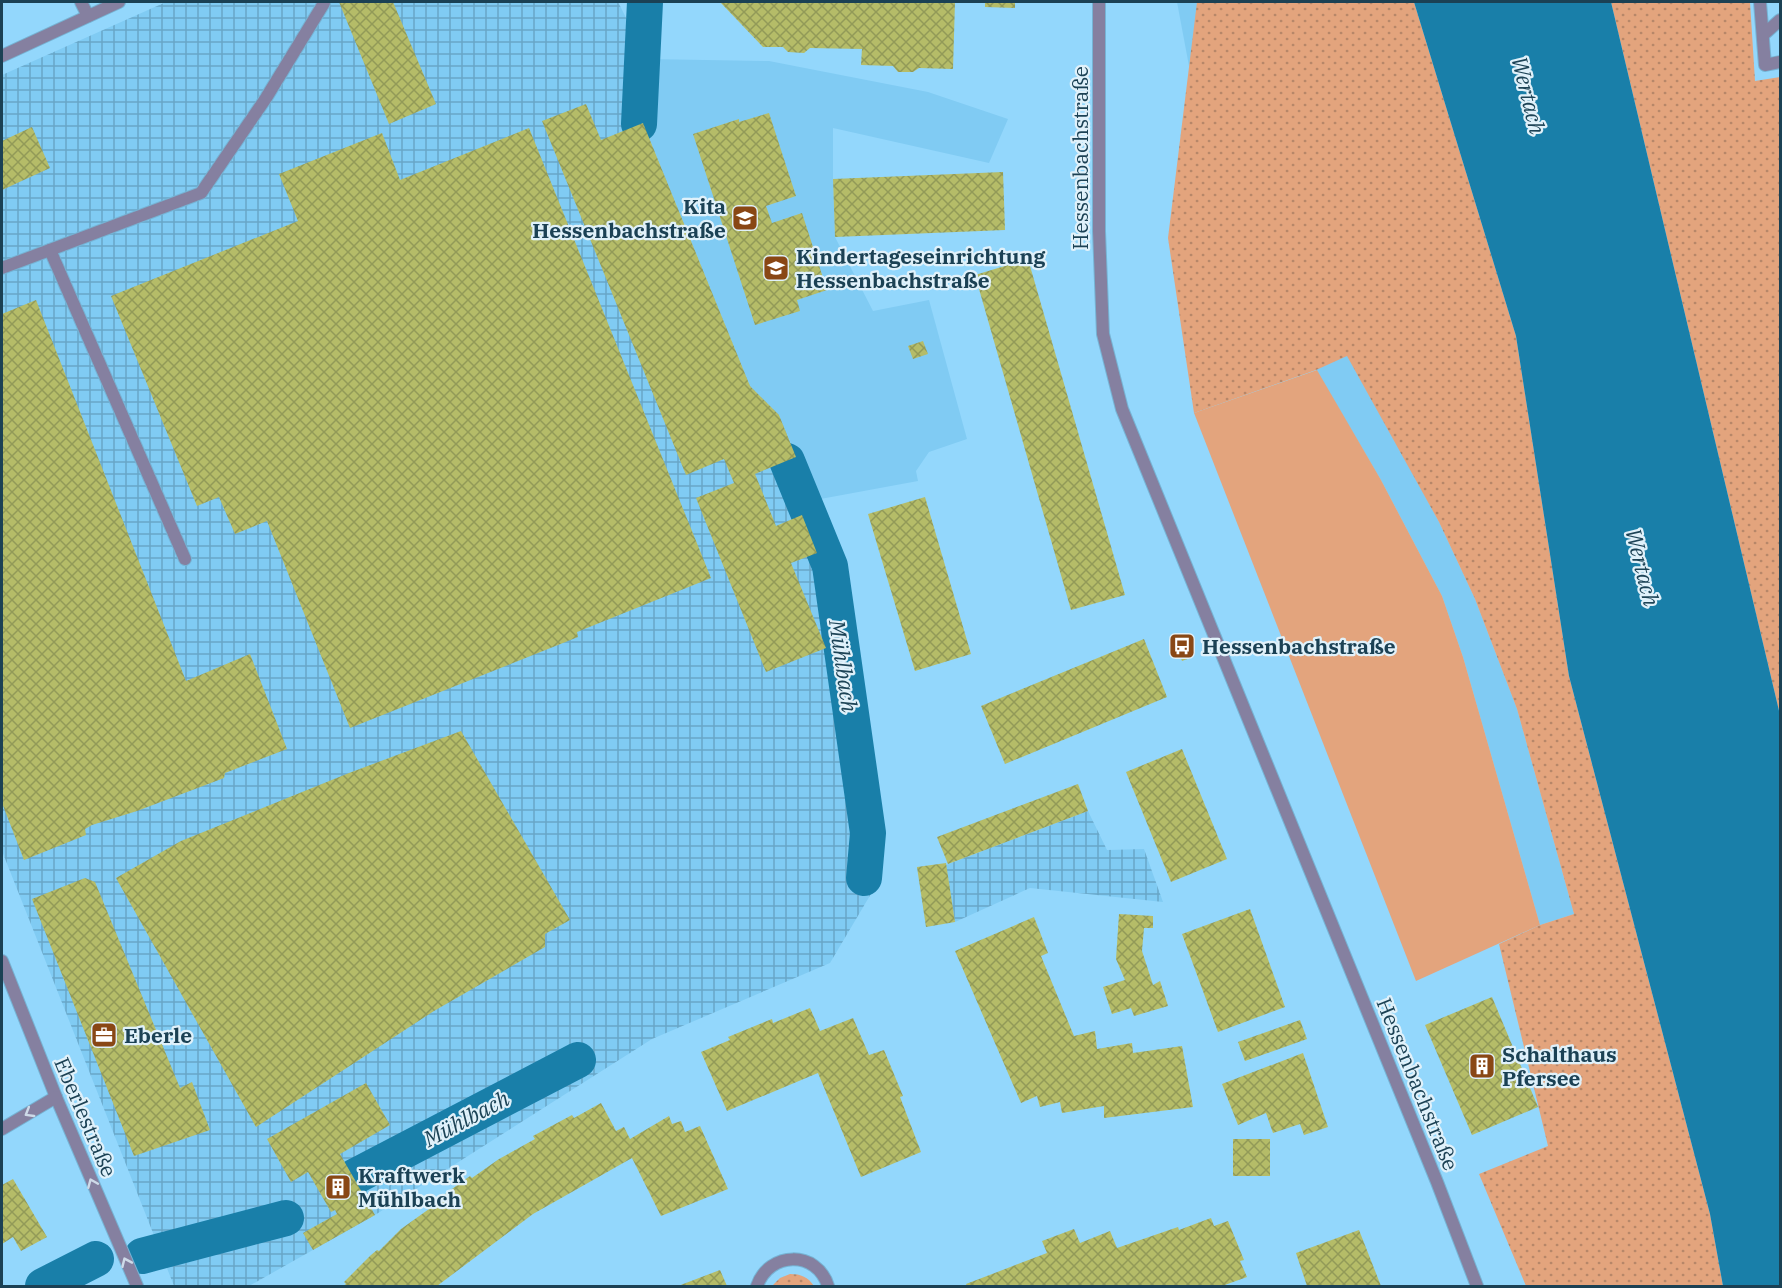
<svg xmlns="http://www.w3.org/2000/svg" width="1782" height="1288" viewBox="0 0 1782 1288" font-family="'IBM Plex Serif',serif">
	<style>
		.built { fill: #80cbf3 }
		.industrial { fill: url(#industrial-grid) }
		.grass { fill: url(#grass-dots) }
		.garden { fill: #e3a47d }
		.water { fill: #197fa9 }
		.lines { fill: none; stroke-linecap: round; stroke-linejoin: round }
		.canal { stroke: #197fa9; stroke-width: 36 }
		.building { fill: url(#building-cross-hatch) }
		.lane-casing { stroke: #76b3d4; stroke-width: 14 }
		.street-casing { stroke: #76b3d4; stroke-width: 14 }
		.lane { stroke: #8580a0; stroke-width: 12 }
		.street { stroke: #8580a0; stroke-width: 12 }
		.oneway { stroke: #cedae8 }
		.labels { text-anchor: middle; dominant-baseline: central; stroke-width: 4.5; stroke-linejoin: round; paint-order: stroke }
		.street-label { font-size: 21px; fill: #1b4154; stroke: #e0f1fa }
		.poi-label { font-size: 21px; font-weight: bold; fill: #1b4154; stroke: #e0f1fa; text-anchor: start }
		.water-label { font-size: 22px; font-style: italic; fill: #1c4356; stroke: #e0f1fa }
	</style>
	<defs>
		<pattern id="industrial-grid" width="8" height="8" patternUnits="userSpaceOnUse" patternTransform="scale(1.5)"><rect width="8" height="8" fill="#80cbf3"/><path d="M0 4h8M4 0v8" fill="none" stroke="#68a6c7"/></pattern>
		<pattern id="grass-dots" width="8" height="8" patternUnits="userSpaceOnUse" patternTransform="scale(1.5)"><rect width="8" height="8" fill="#e3a47d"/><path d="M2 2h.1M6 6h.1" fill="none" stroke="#b78769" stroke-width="1.8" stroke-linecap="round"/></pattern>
		<pattern id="building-cross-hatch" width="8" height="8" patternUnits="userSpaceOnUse" patternTransform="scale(1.5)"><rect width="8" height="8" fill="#b5bc68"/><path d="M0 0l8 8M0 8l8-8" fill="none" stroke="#929a58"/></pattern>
	</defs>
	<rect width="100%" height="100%" fill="#93d7fc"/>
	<g class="built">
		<polygon points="1177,2 1212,2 1400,449 1439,522 1475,599 1517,709 1574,914 1540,925 1463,657 1442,596 1381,480 1316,370 1189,66"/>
		<polygon points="647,59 769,61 928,92 1008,119 989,163 833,128 833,179 835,237 873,311 929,300 967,439 929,452 916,471 918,481 815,500 779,415 750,386 643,123"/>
	</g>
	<g class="industrial">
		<polygon points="166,2 618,2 647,59 643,123 750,386 779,415 840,563 879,832 878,882 830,963 652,1039 375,1215 249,1286 174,1286 2,851 2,75"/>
		<polygon points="1088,811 1107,850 1144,849 1163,902 1030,888 955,922 946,865"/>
	</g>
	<g class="grass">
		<polygon points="1197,2 1414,2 1516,336 1569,676 1710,1214 1723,1286 1526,1286 1479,1174 1548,1146 1499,944 1540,925 1574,914 1517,709 1475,599 1439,522 1347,356 1316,370 1194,413 1168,238"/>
		<polygon points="1611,2 1750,2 1755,81 1780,77 1780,715"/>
		<path d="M790 1274C801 1274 808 1277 814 1286H772L780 1278Z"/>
	</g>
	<polygon class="garden" points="1317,370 1381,480 1442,596 1463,657 1540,925 1416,981 1194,413"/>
	<polygon class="water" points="1414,2 1611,2 1780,715 1780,1286 1723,1286 1710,1214 1569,676 1516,336"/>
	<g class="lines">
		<g class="canal">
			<polyline points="639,124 645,2"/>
			<polyline points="787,461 830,566 868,833 864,878"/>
			<polyline points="354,1177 578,1060"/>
			<polyline points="142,1256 286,1218"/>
			<polyline points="43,1286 96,1259"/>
		</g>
	</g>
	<g class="building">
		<polygon points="339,2 393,2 436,104 389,124"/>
		<polygon points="720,2 955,2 953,69 919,68 913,72 898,72 893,66 861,65 862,49 810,48 804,53 788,52 783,47 763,47"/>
		<polygon points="985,2 1015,2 1015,8 985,7"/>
		<polygon points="586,104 601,140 643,123 750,386 779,415 796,457 755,474 776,526 802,515 817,553 791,563 826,648 766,672 696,498 734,483 724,459 686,475 542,121"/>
		<polygon points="769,113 796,196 766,206 772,223 802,213 827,290 797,300 800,311 755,325 693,134 739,119 739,122"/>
		<polygon points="32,127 50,168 2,190 2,141"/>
		<polygon points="529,128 711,578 577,632 578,637 350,728 267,521 235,534 219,497 197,506 111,296 298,221 279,174 382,133 400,180"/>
		<polygon points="1003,172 1005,230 835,237 833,179"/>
		<polygon points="1028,259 1125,595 1071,610 975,275"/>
		<polygon points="36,300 186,681 250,654 287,749 225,773 224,778 137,811 92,825 85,829 86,835 24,860 2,803 2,314"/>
		<polygon points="923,341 928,354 913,359 908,346"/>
		<polygon points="925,497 971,654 915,671 868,514"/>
		<polygon points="1181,633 1190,658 1182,661 1173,636"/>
		<polygon points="1144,639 1167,697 1005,764 981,706"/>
		<polygon points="461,731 570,920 545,934 545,947 434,1011 256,1127 116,878 181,841 349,773"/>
		<polygon points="1182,749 1227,859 1171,882 1126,772"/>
		<polygon points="1078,784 1088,811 948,864 937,837"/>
		<polygon points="946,863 955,922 926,927 917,867"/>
		<polygon points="85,878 95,882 180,1088 192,1082 210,1130 134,1156 32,899"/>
		<polygon points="1250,909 1285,1007 1218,1032 1182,934"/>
		<polygon points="1119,914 1153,916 1153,928 1144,928 1142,951 1153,985 1160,981 1168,1006 1134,1016 1131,1008 1112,1014 1103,987 1125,980 1116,959"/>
		<polygon points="1034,917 1048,953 1041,956 1074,1036 1095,1031 1097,1049 1132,1043 1133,1053 1182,1046 1193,1107 1104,1118 1104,1106 1062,1113 1060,1102 1040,1107 1037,1096 1021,1103 955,951"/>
		<polygon points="1492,997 1538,1107 1472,1135 1425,1025"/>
		<polygon points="810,1008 820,1031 853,1018 869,1055 884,1050 903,1096 900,1097 921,1152 861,1177 818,1073 727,1111 701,1052 730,1040 728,1037 772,1019 773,1023"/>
		<polygon points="1300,1020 1307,1039 1245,1061 1238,1042"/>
		<polygon points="1303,1053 1328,1127 1304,1135 1300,1124 1273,1133 1266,1113 1238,1125 1222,1084"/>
		<polygon points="366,1083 390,1125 340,1154 375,1215 313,1250 303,1233 337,1214 335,1210 331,1212 308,1172 291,1182 267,1139"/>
		<polygon points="601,1103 616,1131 624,1127 630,1139 669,1116 672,1124 681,1121 685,1132 700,1126 728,1189 661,1216 632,1158 533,1214 437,1286 343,1286 346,1284 344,1282 371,1255 377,1250 379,1251 401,1229 436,1204 434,1202 470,1176 472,1178 499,1159 535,1139 533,1136 572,1115 574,1118"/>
		<rect x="1233" y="1139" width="37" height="37"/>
		<polygon points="13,1179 47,1237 21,1251 13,1237 2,1244 2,1185"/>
		<polygon points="1211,1218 1214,1226 1228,1221 1244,1260 1240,1261 1247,1277 1222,1286 967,1286 966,1284 1047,1253 1042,1241 1074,1229 1080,1243 1110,1231 1117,1248 1178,1227 1179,1230"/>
		<polygon points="1359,1230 1381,1286 1307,1286 1296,1253"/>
		<polygon points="720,1270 727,1286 678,1286"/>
	</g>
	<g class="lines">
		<defs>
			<g id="lane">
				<polyline points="81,2 88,16"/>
				<polyline points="1760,2 1765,65 1780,62"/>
				<polyline points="1763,35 1780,20"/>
				<polyline points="50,250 185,559"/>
				<polyline points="2,268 201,193 266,98 324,3 324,2"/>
			</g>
			<g id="street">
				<polyline points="1099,2 1099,231 1103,334 1122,409 1437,1182 1477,1286"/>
				<polyline points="2,56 119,2"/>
				<polyline points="2,961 56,1097 137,1286"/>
				<polyline points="2,1129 56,1097"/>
				<path d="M757 1286C769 1251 817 1250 828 1286"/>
			</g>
		</defs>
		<use href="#lane" class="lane-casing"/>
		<use href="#street" class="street-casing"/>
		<use href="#lane" class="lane"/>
		<use href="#street" class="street"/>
	</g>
	<defs><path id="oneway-chevron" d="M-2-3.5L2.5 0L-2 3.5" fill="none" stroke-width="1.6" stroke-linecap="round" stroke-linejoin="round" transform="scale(1.5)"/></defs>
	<g class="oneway">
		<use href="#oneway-chevron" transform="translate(29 1113) rotate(149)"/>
		<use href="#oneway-chevron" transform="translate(92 1183) rotate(-113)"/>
		<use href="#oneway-chevron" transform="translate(126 1262) rotate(-114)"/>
	</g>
	<defs>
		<symbol id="school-square" viewBox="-11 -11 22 22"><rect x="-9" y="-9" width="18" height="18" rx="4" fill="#894715" stroke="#e0f1fa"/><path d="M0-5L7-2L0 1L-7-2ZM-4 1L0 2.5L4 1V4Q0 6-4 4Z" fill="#fff"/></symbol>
		<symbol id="bus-square" viewBox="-11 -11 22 22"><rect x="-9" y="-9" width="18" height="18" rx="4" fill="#894715" stroke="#e0f1fa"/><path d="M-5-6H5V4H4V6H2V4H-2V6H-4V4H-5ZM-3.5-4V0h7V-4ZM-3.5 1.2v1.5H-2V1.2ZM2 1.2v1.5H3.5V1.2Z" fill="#fff"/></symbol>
		<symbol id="office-square" viewBox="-11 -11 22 22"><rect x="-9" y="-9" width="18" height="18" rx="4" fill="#894715" stroke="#e0f1fa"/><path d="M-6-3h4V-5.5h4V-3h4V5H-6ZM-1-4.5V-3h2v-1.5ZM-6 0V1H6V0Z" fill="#fff"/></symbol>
		<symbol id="building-square" viewBox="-11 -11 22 22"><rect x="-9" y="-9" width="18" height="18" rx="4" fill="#894715" stroke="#e0f1fa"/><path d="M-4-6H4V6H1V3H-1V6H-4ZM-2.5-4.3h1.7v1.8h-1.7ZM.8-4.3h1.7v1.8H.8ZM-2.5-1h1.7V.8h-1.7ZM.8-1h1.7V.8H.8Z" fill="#fff"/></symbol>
	</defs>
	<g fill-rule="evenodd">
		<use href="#school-square" x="730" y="203" width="30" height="30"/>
		<use href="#school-square" x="761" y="253" width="30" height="30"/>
		<use href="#bus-square" x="1167" y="631" width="30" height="30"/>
		<use href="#office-square" x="89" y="1020" width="30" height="30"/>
		<use href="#building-square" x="1467" y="1051" width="30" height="30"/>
		<use href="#building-square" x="323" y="1172" width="30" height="30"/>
	</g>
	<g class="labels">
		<g class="street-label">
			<text transform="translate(1080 158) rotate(-90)">Hessenbachstraße</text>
			<text transform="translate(1418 1084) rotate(68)">Hessenbachstraße</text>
			<text transform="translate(86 1117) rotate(67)">Eberlestraße</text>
		</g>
		<g class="poi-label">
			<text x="726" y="206" text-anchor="end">Kita<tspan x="726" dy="24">Hessenbachstraße</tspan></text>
			<text x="796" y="256">Kindertageseinrichtung<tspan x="796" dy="24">Hessenbachstraße</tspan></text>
			<text x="1202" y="646">Hessenbachstraße</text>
			<text x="124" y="1035">Eberle</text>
			<text x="1502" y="1054">Schalthaus<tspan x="1502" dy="24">Pfersee</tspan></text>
			<text x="358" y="1175">Kraftwerk<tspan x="358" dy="24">Mühlbach</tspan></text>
		</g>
		<g class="water-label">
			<text transform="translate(1529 95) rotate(76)">Wertach</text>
			<text transform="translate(1643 567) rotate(76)">Wertach</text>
			<text transform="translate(844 666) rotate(82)">Mühlbach</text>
			<text transform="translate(466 1118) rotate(-28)">Mühlbach</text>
		</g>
	</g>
	<rect width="1782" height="1288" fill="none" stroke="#1b4154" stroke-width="6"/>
</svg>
